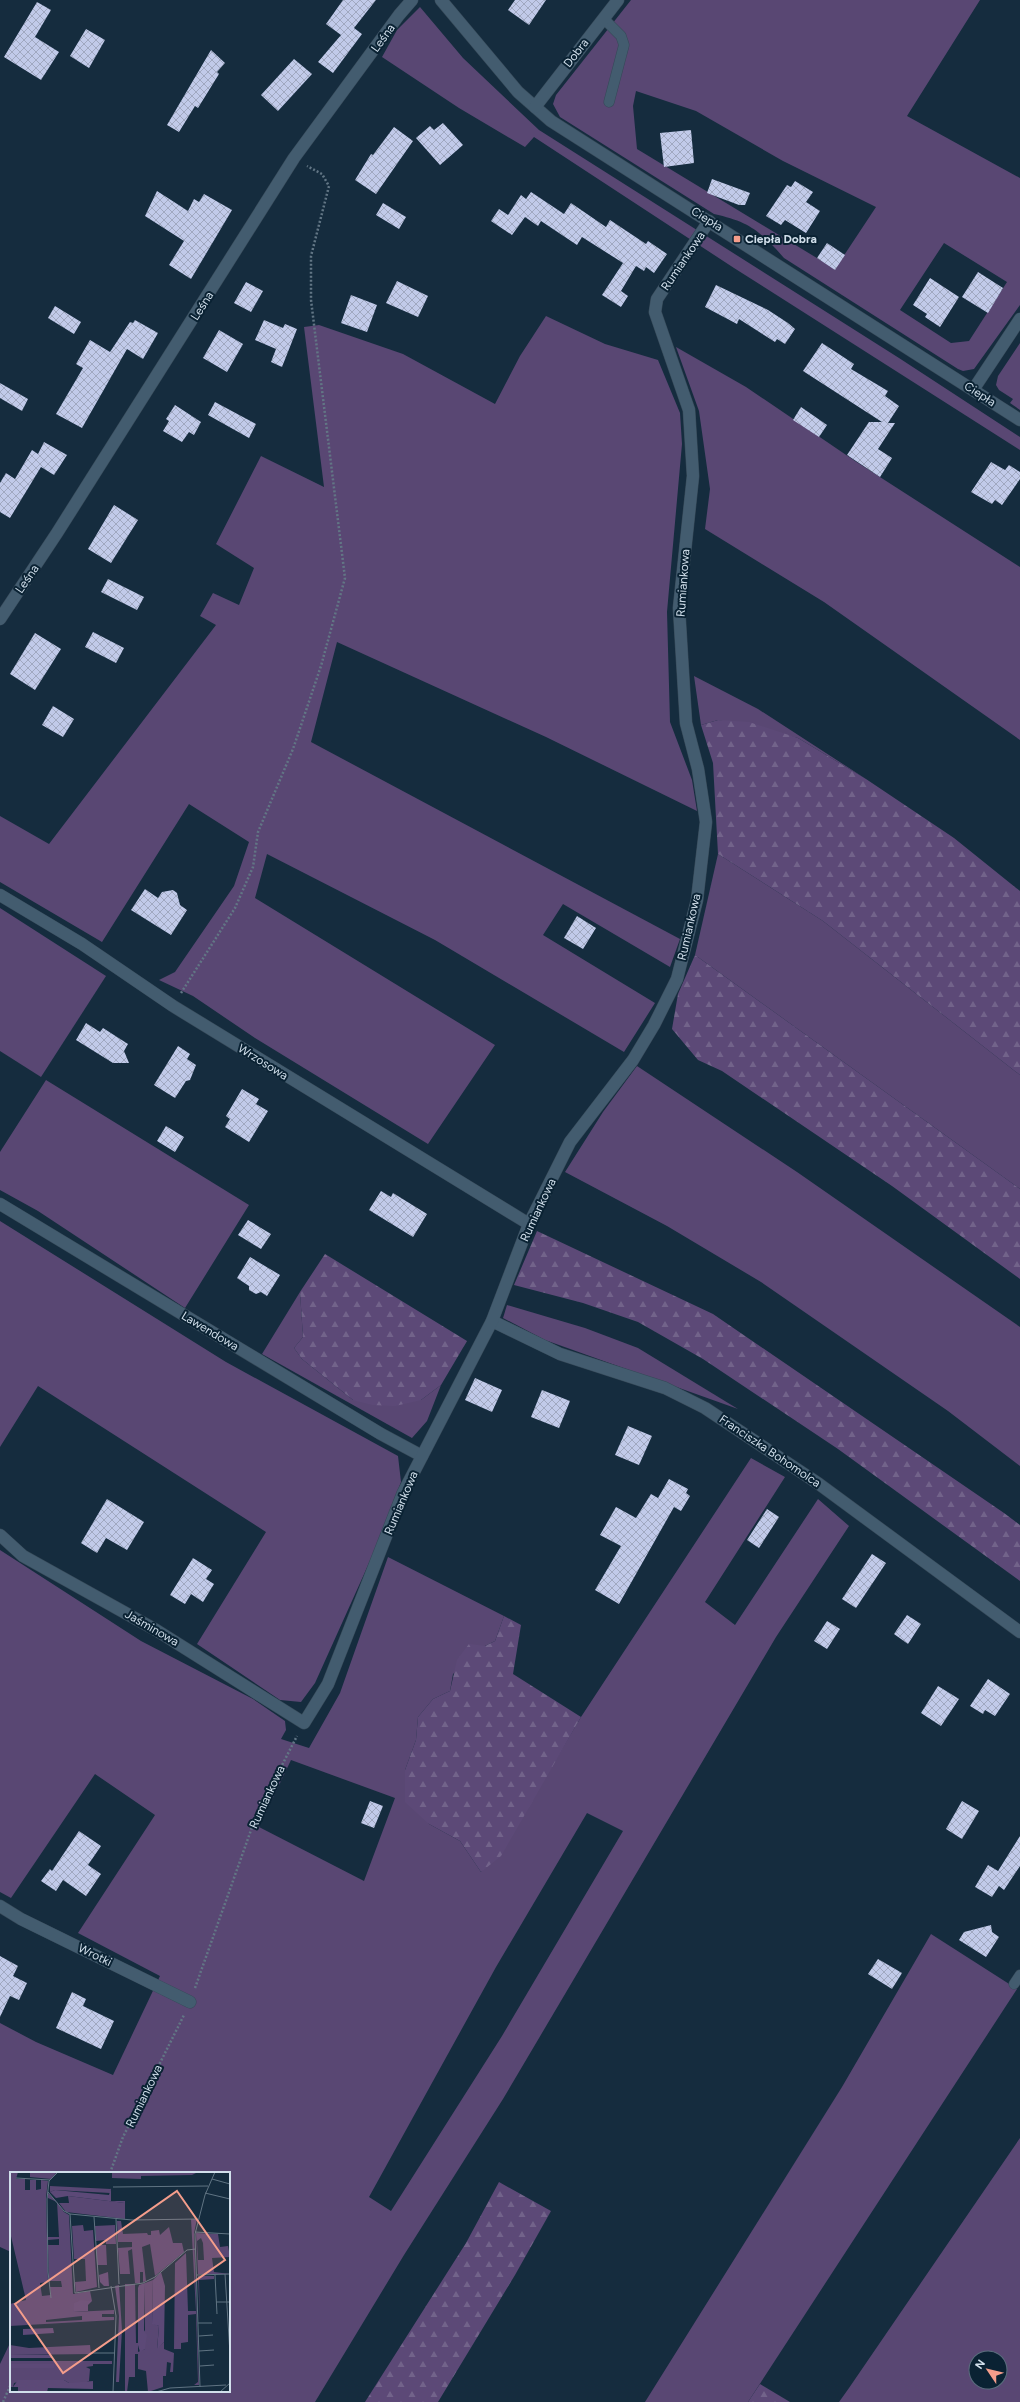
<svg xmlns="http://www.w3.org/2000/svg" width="1020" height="2402" viewBox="0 0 1020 2402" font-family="Figtree,sans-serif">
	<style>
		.grass { fill: #594773; fill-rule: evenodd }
		.forest { fill: url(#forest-firs) }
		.building { fill: url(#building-cross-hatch) }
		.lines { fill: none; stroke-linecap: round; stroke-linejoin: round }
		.lane-casing { stroke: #364958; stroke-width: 11 }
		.street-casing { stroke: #364958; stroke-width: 13 }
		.path { stroke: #627685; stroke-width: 2.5; stroke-dasharray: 2 2; stroke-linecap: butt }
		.lane { stroke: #435c6f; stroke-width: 10 }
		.street { stroke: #435c6f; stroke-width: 12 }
		.poi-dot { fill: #f49d8b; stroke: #0a2233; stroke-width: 1.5 }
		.labels { text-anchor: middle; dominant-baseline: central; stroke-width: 4; stroke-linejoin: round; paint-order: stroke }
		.street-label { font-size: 12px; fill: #d1dfeb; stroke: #0a2233 }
		.poi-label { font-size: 12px; font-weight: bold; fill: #d1dfeb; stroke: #0a2233; text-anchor: start }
		.inset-road { fill: none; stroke: #607483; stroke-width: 1 }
		.view { fill: #f49d8b; fill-opacity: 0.15; stroke: #f49d8b; stroke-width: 2 }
		.inset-edge { fill: none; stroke: #d1dfeb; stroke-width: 2 }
	</style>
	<defs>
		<pattern id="forest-firs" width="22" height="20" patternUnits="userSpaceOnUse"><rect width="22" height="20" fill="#5c4977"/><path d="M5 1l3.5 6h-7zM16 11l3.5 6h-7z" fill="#72638a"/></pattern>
		<pattern id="building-cross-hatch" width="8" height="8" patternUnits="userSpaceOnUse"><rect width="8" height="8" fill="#c1cae9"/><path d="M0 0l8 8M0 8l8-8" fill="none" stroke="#a0a8c0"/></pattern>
	</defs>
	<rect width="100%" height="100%" fill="#152c3e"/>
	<g class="grass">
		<path d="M631 0H980L907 116 1020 178V305L974 369 963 371 958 369 784 258C760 231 750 222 714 214L560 117 553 104 556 95ZM636 91 696 111 783 161 876 207 835 269 637 149 633 106ZM944 243 1007 282 969 341 951 343 900 310Z"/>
		<polygon points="420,7 463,58 539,130 899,358 1020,437 1020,450 734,268 534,137 525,147 459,108 382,57 397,30"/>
		<polygon points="546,316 605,344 658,360 680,413 682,444 667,612 670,722 692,780 697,811 546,737 337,642 311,742 680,939 670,967 563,904 543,935 655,1003 624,1052 435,940 267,854 255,898 495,1045 428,1144 255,1038 193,996 159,980 175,972 234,886 249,842 189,804 102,942 0,882 0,816 49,844 216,625 200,616 213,593 239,605 254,568 216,544 261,456 324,487 304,327 319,325 403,354 495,404 520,356"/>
		<polygon points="1020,343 1020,410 1010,403 1013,399 999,390 996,385 998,376"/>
		<polygon points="676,347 746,387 855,461 1020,567 1020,740 824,602 705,529 710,489 699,411"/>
		<polygon points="694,676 758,709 866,779 798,738 718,720 701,725"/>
		<polygon points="718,854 823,921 1020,1075 1020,1189 695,955"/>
		<polygon points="0,908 106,976 41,1077 0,1051"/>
		<polygon points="637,1066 797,1172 1020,1327 1020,1466 948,1411 761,1282 667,1226 565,1172 603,1112"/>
		<polygon points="46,1080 249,1205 185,1308 38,1211 0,1190 0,1152"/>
		<polygon points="0,1221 226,1362 398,1456 401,1482 374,1552 315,1683 301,1702 280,1700 197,1644 266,1532 38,1386 0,1447"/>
		<polygon points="300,1292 303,1337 294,1348 302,1359 353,1400 421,1400 441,1385 427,1421 412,1438 262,1354"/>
		<polygon points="507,1305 585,1328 638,1348 738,1409 545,1340 503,1318"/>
		<path d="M751 1458 785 1477 705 1602 735 1625 818 1499 849 1526 776 1637 503 2099 404 2255 315 2402H0V2364L11 2341V2391H229V2173H11V2252L0 2247V2023L36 2042 113 2075 160 1976 78 1933 155 1815 95 1774 11 1898 0 1892V1550L141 1641 253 1699 285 1721 286 1730 281 1739 309 1748 340 1693 388 1557 504 1616 495 1641 485 1646 453 1674 450 1691 433 1699 418 1717 416 1740 405 1770 429 1824 460 1841 481 1872 543 1781 581 1717ZM291 1760 395 1798 364 1881 259 1827ZM587 1813 623 1831 502 2036 391 2211 369 2197 496 1967Z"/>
		<polygon points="931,1934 1017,1989 748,2402 645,2402 842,2087"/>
		<path d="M1020 2138V2402H839L849 2388ZM976 2358H1000V2382H976Z"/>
	</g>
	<g class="forest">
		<polygon points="718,720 749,722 798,738 866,779 954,838 1020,891 1020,1075 823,921 718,854 713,763 701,725"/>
		<polygon points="695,955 1020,1189 1020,1279 892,1186 722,1071 698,1060 672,1029 678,994"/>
		<polygon points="537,1231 713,1314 1004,1513 1020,1525 1020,1581 838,1449 703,1359 638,1322 583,1303 514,1285"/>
		<polygon points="325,1254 467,1341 441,1385 421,1400 395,1406 373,1405 353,1400 302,1359 294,1348 303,1337 300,1292"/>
		<polygon points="504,1616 521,1625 513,1674 581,1717 501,1856 481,1872 460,1841 429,1824 405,1802 405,1770 416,1740 418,1717 433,1699 450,1691 457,1660 469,1644 485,1646 495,1641"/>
		<polygon points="499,2182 551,2211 515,2275 438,2402 365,2402 466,2243"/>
		<polygon points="760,2384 790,2402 748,2402"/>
	</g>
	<g class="building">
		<polygon points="343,0 376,0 354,28 362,34 333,73 318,62 341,35 326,24"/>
		<polygon points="515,0 546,0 529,25 508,10"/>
		<polygon points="37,2 51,10 35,37 59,52 41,80 4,57"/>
		<polygon points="86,29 105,40 89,68 70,56"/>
		<polygon points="211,50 225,63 217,72 219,74 198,108 195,106 179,132 167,125"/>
		<polygon points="294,59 312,74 278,111 261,95"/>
		<polygon points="443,123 463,145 440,165 416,138 430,126 434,130"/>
		<polygon points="394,127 413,141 376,194 355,180 371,154 373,155"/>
		<polygon points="691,130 694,163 664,167 660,133"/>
		<polygon points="712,179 750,193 745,205 739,205 707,193"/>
		<polygon points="795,181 813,192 806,202 820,211 806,233 785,220 781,225 766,216 787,185 791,187"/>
		<polygon points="157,191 188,211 194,199 199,202 204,194 232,210 191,279 169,265 184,241 145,216"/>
		<polygon points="531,192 564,214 571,203 606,227 610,220 646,244 648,241 667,254 654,273 646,267 644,271 636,266 621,291 628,296 621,307 602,295 623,263 582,237 577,245 541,221 538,226 525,217 512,235 491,221 499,209 508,215 521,195 526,199"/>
		<polygon points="383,203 406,217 399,229 376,215"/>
		<polygon points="827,243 845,255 835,270 817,258"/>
		<polygon points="978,272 1003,288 988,313 962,297"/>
		<polygon points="930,278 959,297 940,327 925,317 927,314 913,305"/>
		<polygon points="397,281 428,296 418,317 386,303"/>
		<polygon points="246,282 263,291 251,312 234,303"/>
		<polygon points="716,285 768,310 788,323 795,329 785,344 777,339 775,342 739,319 737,324 705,307"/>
		<polygon points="351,295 377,305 367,332 341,323"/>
		<polygon points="55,306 81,322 74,334 48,318"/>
		<polygon points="135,320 158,333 143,359 127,349 82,428 56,414 83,368 76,364 90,340 110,352 130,322 133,323"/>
		<polygon points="264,320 283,328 285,324 297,329 282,367 271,362 276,349 255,340"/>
		<polygon points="219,330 243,344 227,372 203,358"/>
		<polygon points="822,343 854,364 851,369 888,391 885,396 899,406 888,423 895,423 878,449 892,458 880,477 847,455 869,422 882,422 803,371"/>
		<polygon points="0,383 28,399 22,411 0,398"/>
		<polygon points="215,402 256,424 249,438 208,415"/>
		<polygon points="175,405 201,422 194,435 189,432 182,442 163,431 169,421 166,419"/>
		<polygon points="801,407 827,425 819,437 793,420"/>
		<polygon points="44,442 67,455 54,475 41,467 10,518 0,512 0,483 6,473 15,479 32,450 38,454"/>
		<polygon points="991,462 1005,470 1009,465 1020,472 1020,479 1002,505 995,500 992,504 971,492"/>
		<polygon points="114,505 138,520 111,563 88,549"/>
		<polygon points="108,579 144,597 137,610 101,592"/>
		<polygon points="93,632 124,648 116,663 85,647"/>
		<polygon points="35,633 61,649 35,690 10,674"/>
		<polygon points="53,706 74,719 63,737 42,725"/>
		<polygon points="145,889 158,898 162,892 173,890 177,893 180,905 187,910 171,935 131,910"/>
		<polygon points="577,916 596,928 583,949 564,938"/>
		<polygon points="86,1023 100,1032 103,1028 128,1044 124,1051 129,1063 113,1063 76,1040"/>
		<polygon points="178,1046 190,1054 187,1059 196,1065 190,1080 186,1081 175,1098 154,1085"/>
		<polygon points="242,1089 259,1099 256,1104 268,1111 249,1142 225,1127 230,1119 226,1116"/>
		<polygon points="166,1126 184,1137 175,1152 157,1141"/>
		<polygon points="381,1191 391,1197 393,1193 427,1214 413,1237 369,1210"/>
		<polygon points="248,1220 271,1234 261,1249 238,1235"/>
		<polygon points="250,1257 280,1275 267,1296 261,1292 256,1294 249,1290 249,1286 237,1278"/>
		<polygon points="475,1378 502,1390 492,1412 465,1400"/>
		<polygon points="542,1390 570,1401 559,1428 531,1417"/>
		<polygon points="628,1426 652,1436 639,1465 615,1455"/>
		<polygon points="669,1479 688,1489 686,1493 690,1496 681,1511 674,1507 619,1604 595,1590 621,1546 600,1535 616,1507 636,1518 651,1494 658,1498"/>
		<polygon points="107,1499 144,1522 127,1550 106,1538 97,1553 81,1543"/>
		<polygon points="767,1509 779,1517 759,1548 747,1540"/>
		<polygon points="872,1554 886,1563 856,1608 842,1599"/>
		<polygon points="193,1558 212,1570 206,1579 214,1584 203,1602 191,1594 185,1604 170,1595"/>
		<polygon points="907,1615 921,1624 908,1644 894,1634"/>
		<polygon points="827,1621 840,1629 827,1649 814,1641"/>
		<polygon points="988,1679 1010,1694 995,1716 985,1710 983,1714 970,1706"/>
		<polygon points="938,1686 959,1699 941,1726 921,1713"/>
		<polygon points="370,1801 383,1806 374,1828 361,1823"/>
		<polygon points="962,1801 979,1811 962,1839 946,1829"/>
		<polygon points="79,1831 101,1846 88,1865 101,1874 86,1896 63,1880 56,1891 41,1881 50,1869 52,1871"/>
		<polygon points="1020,1836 1020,1866 1004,1890 999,1886 992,1897 975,1887 988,1865 998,1871"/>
		<polygon points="991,1925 992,1932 999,1937 986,1957 959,1940 964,1932"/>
		<polygon points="0,1956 18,1966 13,1976 27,1983 19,2000 10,1996 0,2017"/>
		<polygon points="878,1959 902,1973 892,1989 868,1974"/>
		<polygon points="72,1992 86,1999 83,2006 114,2021 101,2049 56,2028"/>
	</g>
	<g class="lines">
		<defs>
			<g id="lane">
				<polyline points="604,19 621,36 624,45 609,102"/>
				<polyline points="1014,1984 1020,1975"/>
			</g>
			<g id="street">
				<polyline points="441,0 518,92 551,121 1020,420"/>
				<polyline points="535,107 618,0"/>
				<polyline points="973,390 1020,319"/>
				<polyline points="0,619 57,533 294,158 399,15 412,0"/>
				<polyline points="0,895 82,944 173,1006 529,1224"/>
				<polyline points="0,1204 381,1434 422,1456"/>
				<polyline points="492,1321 560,1354 665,1388 705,1408 819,1484 1020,1632"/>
				<polyline points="0,1535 23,1556 156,1630 304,1723 328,1684 403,1493 492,1321 529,1224 570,1142 633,1060 654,1025 677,979 697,900 706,822 698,769 686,723 679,608 693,476 689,410 655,312 657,299 709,221"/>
				<polyline points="0,1906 21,1919 190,2002"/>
			</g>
		</defs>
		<use href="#lane" class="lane-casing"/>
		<use href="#street" class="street-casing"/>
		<g class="path">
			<polyline points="181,993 235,908 253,867 258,832 293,749 321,666 345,578 311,300 311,256 329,186 322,174 307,166"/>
			<polyline points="195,1988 256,1816 297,1736"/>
			<polyline points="110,2173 123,2137 184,2015"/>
			<polyline points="3,2402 11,2384"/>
		</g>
		<use href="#lane" class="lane"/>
		<use href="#street" class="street"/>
	</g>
	<rect class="poi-dot" x="733" y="235" width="8" height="8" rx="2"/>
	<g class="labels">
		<g class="street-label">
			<text transform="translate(383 38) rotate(-54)">Leśna</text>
			<text transform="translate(576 53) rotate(-52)">Dobra</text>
			<text transform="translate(707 219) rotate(32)">Ciepła</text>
			<text transform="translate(683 261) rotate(-56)">Rumiankowa</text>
			<text transform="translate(202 306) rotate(-58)">Leśna</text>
			<text transform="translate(980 394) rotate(33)">Ciepła</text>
			<text transform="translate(27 579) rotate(-56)">Leśna</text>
			<text transform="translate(683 583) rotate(-86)">Rumiankowa</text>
			<text transform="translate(689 927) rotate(-77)">Rumiankowa</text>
			<text transform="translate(263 1062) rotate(32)">Wrzosowa</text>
			<text transform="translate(538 1210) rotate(-65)">Rumiankowa</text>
			<text transform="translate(210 1331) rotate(31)">Lawendowa</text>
			<text transform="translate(770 1451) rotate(34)">Franciszka Bohomolca</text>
			<text transform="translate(401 1503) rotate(-67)">Rumiankowa</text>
			<text transform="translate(152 1628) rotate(30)">Jaśminowa</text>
			<text transform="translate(267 1797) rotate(-65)">Rumiankowa</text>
			<text transform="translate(95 1955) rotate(26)">Wrotki</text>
			<text transform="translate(144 2096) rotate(-64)">Rumiankowa</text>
		</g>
		<g class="poi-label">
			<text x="745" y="239">Ciepła Dobra</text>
		</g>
	</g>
	<g transform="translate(10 2172)">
		<rect width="220" height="220" fill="#152c3e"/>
		<path d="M0 0H8L6 7H15V18H20V8H26V18L31 17V8L38 9 36 25 38 110 30 111 32 124 41 123 40 115H52L51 109H39L38 73H49V67L38 68V65H49L47 30 38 26V21L47 30 54 40 59 43 63 122 80 119 82 129 67 130 63 140 104 138V142H92V145H104V148L0 154V132L16 128 0 60ZM72 144V148L36 150V148ZM20 0H47L41 7 20 5ZM102 0H188L182 3 131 4V7L102 6ZM40 10V14L101 17 100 21 45 18 40 20ZM58 24 115 31V47L56 40 49 31H59ZM181 47H187L184 61 189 213H184L188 210 186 142 178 143V170L171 171V177H164L165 91 176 81 178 139H186ZM107 49H111L113 62 137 61 138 63H141V59L149 58 150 63 159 55 163 71H172L174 80 145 104 140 72 132 75 136 109 133 110V100H130V111H125L122 77 118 79 120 102H110L108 76 122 75V70H108ZM73 53 74 59 83 58 87 115 66 120 65 110 76 109 75 87H64L62 54ZM105 53 106 72H96V68L86 69 85 54ZM186 61 208 62 210 75 218 74 220 85 202 86 204 100 220 102H188ZM191 66 193 71 194 88H188L187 69ZM86 73H96L97 93H87ZM188 104H204V107L189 108 190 150ZM143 108 142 151 149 154 147 177 154 170V177L164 181 163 200H160L161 191 157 190 156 204H153V215L138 220 136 199 128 197V182H125V205H119L117 220H115V112H125L126 171H128V180L135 177V111ZM0 173 19 176 80 173 81 182 0 183ZM0 189H102V192H83V194L76 195 80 197 79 209 74 211H59L54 208H16L4 211 3 215H0V196H44L43 192H0Z" fill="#594773" fill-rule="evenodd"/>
		<path d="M101 16V29H115V31L58 24 46 26 40 20 45 18 99 23ZM98 100 99 114H94L90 110 89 103ZM151 100 155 114 154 170 147 178 149 154 142 152 143 108ZM135 111 134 158 137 163 135 177 130 180 128 173V116L129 113ZM109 113 112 158 109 210H106L109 144 105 114ZM71 128 82 129 78 133V139L63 140 64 131ZM43 156 44 161 13 163V157ZM0 183H42V186H0ZM0 192H44V196H0ZM8 208H54L59 211 83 209V217L38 216 37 220H0L8 219V215H3Z" fill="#5c4977"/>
		<path class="inset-road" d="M6 6 40 8M202 7 220 12M103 15 198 14M38 20 54 39 60 42 122 48 188 47M195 21 220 27M60 42 65 121 133 111 145 105 177 78 186 77M84 45 89 116M106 47 109 112M185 60 220 62M215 102 220 182M187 103 220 102M205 103 207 142M101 114 106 144 103 220M41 126 38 100 37 27 39 9 48 0M206 130H220M188 151H202M189 164 203 163M189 179 204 178M81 181H105M190 194 204 193M190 215 185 62 195 23 205 0M146 220 160 216 216 213M210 220 220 211"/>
		<path class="view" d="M167 19 215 88 53 201 5 132Z"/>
		<rect width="220" height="220" class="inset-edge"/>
	</g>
	<g transform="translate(988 2370) rotate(305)"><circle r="19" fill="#0a2233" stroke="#5a6e7d"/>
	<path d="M0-3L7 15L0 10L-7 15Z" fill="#f49d8b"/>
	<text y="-6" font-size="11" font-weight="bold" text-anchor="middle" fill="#d1dfeb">N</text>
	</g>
</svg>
